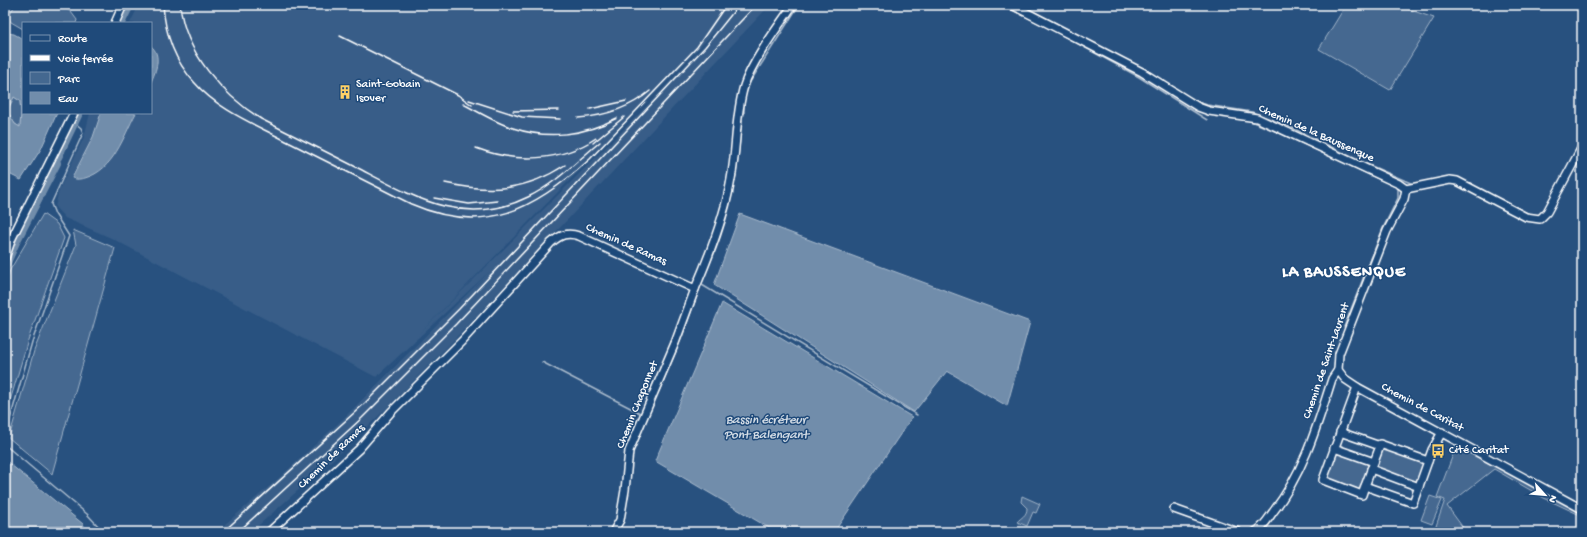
<svg xmlns="http://www.w3.org/2000/svg" width="1587" height="537" viewBox="0 0 1587 537" font-family="'Gochi Hand',sans-serif">
	<style>
		.built { fill: #375d88 }
		.green { fill: #446890; stroke: #a2b4c8 }
		.water { fill: #718dab; stroke: #aabbcd; fill-rule: evenodd }
		.lines { fill: none; stroke-linecap: round; stroke-linejoin: round }
		.stream { stroke: #aabbcd; stroke-width: 1.5 }
		.river { stroke: #718dab; stroke-width: 10 }
		.minor-casing { stroke: #fff; stroke-width: 10 }
		.minor { stroke: #1f4a7a; stroke-width: 7 }
		.rail { stroke: #fff; stroke-width: 1.5 }
		.labels { text-anchor: middle; dominant-baseline: central; stroke-width: 3; stroke-linejoin: round; paint-order: stroke }
		.poi-label { font-size: 12px; fill: #fff; stroke: #1f4a7a; text-anchor: start }
		.street-label { font-size: 12px; fill: #fff; stroke: #1f4a7a }
		.water-label { font-size: 13px; font-style: italic; fill: #d4dde6; stroke: #1f4a7a }
		.district-label { font-size: 16px; font-weight: bold; letter-spacing: 1px; fill: #fff; stroke: #1f4a7a }
	</style>
	<rect width="100%" height="100%" fill="#28517f"/>
	<filter id="ink" filterUnits="userSpaceOnUse"><feTurbulence type="fractalNoise" baseFrequency=".025" numOctaves="2"/><feDisplacementMap in="SourceGraphic" scale="8" xChannelSelector="R" yChannelSelector="G"/><feConvolveMatrix kernelMatrix="1 2 1 2 8 2 1 2 1" color-interpolation-filters="sRGB"/></filter>
	<g filter="url(#ink)">
		<polygon class="built" points="139,5 741,5 418,335 646,107 742,5 770,5 454,340 387,408 328,464 251,532 216,532 279,478 345,417 489,272 376,377 111,238 65,218 55,207 59,190 84,137 90,113 151,113 151,23 130,23"/>
		<g class="green">
			<polygon points="15,5 60,5 71,12 77,20 76,23 23,23 23,29 11,22 8,17"/>
			<polygon points="1346,5 1396,5 1434,18 1390,90 1319,49"/>
			<polygon points="14,97 20,101 21,113 20,127 15,124 7,111"/>
			<polygon points="43,214 57,224 64,238 28,340 5,418 5,286 10,270"/>
			<polygon points="73,230 115,248 52,474 9,438 34,351 76,245"/>
			<polygon points="1457,444 1582,513 1582,516 1544,498 1494,469 1447,506 1464,529 1441,532 1435,529 1445,500 1437,497"/>
			<polygon points="1381,448 1424,464 1418,483 1374,468"/>
			<polygon points="1336,453 1370,465 1360,491 1327,478"/>
			<path d="M1022 496 1040 504 1036 513 1033 512 1027 526 1017 522C1021 517 1027 516 1027 508L1021 502Z"/>
			<polygon points="1430,496 1442,500 1432,524 1421,520"/>
			<polygon points="899,527 913,529 919,532 885,532"/>
		</g>
		<g class="water">
			<path d="M7 33 14 34 23 39V113H57L41 149 21 180 5 172V36ZM14 97 20 101 21 113 20 127 15 124 7 111Z"/>
			<path d="M151 46C162 55 156 71 151 82Z"/>
			<path d="M101 113H136C123 137 114 170 85 178 80 179 77 180 72 178L93 137Z"/>
			<polygon points="740,214 1030,322 1007,406 947,371 914,412 714,285"/>
			<polygon points="722,303 912,417 834,532 776,532 655,461"/>
			<polygon points="5,460 83,524 87,532 5,532"/>
		</g>
		<g class="lines">
			<g class="stream">
				<polyline points="1021,5 1145,70 1189,98 1207,105 1252,112 1286,125 1360,161 1413,184"/>
				<polyline points="1570,5 1582,10"/>
				<polyline points="1010,9 1043,25"/>
				<polyline points="1062,35 1139,77 1207,120"/>
				<polyline points="744,115 744,99 750,82 799,5"/>
				<polyline points="1248,120 1282,134 1398,188 1398,198 1383,228 1344,327"/>
				<polyline points="1478,188 1529,214 1538,215 1545,209"/>
				<polyline points="729,204 736,175 742,121"/>
				<polyline points="702,285 917,415"/>
				<polyline points="542,362 642,414"/>
				<polyline points="659,391 682,337 723,225"/>
				<polyline points="5,437 32,342 69,236 55,214 51,204 83,133 81,128 74,122"/>
				<polyline points="5,445 87,514 99,527 101,532"/>
			</g>
			<g class="river">
				<polyline points="120,23 129,5"/>
				<polyline points="57,157 78,113"/>
				<polyline points="5,265 15,242 56,163"/>
			</g>
			<defs>
				<g id="minor">
					<polyline points="1012,5 1142,72 1198,107 1209,111 1257,118 1399,184 1406,189"/>
					<polyline points="115,23 123,5"/>
					<polyline points="1406,189 1450,180 1457,181 1526,217 1540,219 1547,212 1582,147"/>
					<polyline points="5,258 12,238 74,113"/>
					<polyline points="1338,370 1345,379 1357,387 1582,509"/>
					<polyline points="1357,387 1323,480 1362,495 1365,486 1413,503 1432,450 1442,432"/>
					<polyline points="1340,432 1380,446 1365,486"/>
					<polyline points="1380,446 1380,444 1428,461"/>
					<polyline points="1334,448 1374,462"/>
					<polyline points="1371,469 1419,487"/>
					<polyline points="1174,509 1238,532"/>
					<path d="M269 532 359 449 391 412 462 341 551 243C560 235 567 232 579 236L695 289C710 254 725 216 731 179 737 148 735 116 744 86 751 63 779 25 793 5"/>
					<polyline points="613,532 620,520 625,490 629,451 675,343 695,289"/>
					<path d="M1255 532C1263 528 1268 519 1273 512 1304 472 1317 426 1332 379L1338 370 1339 354 1387 231 1404 199 1406 189"/>
				</g>
			</defs>
			<use href="#minor" class="minor-casing"/>
			<use href="#minor" class="minor"/>
			<g class="rail">
				<path d="M163 5C165 33 175 61 194 82 218 110 254 124 286 141 327 162 369 183 411 204 485 236 534 210 590 159L697 47 726 5"/>
				<path d="M180 5C185 53 222 94 261 119 293 135 324 151 356 167 412 196 464 229 528 197 555 184 577 161 600 142"/>
				<polyline points="340,36 458,95 472,105"/>
				<polyline points="469,100 522,117 560,119"/>
				<path d="M463 104C479 112 496 123 513 128 548 140 585 135 617 118"/>
				<polyline points="590,109 626,101"/>
				<polyline points="513,111 559,110"/>
				<path d="M578 118C604 116 630 108 650 91"/>
				<polyline points="593,143 624,117"/>
				<path d="M476 148C515 163 561 162 596 138"/>
				<path d="M445 183C490 193 526 191 565 165"/>
				<polyline points="434,198 469,204 497,201"/>
				<polyline points="223,532 365,403 459,309 705,47 739,5"/>
				<polyline points="238,532 362,418 456,324 756,5"/>
			</g>
		</g>
	</g>
	<defs>
		<symbol id="building-bare" viewBox="-9 -9 18 18"><path d="M-4-6H4V6H1V3H-1V6H-4ZM-2.5-4.3h1.7v1.8h-1.7ZM.8-4.3h1.7v1.8H.8ZM-2.5-1h1.7V.8h-1.7ZM.8-1h1.7V.8H.8Z" fill="#ffd166" stroke="#1f4a7a" stroke-width="2.5" paint-order="stroke"/></symbol>
		<symbol id="bus-bare" viewBox="-9 -9 18 18"><path d="M-5-6H5V4H4V6H2V4H-2V6H-4V4H-5ZM-3.5-4V0h7V-4ZM-3.5 1.2v1.5H-2V1.2ZM2 1.2v1.5H3.5V1.2Z" fill="#ffd166" stroke="#1f4a7a" stroke-width="2.5" paint-order="stroke"/></symbol>
	</defs>
	<g fill-rule="evenodd">
		<use href="#building-bare" x="335" y="82" width="20" height="20"/>
		<use href="#bus-bare" x="1428" y="441" width="20" height="20"/>
	</g>
	<g class="labels">
		<g class="poi-label">
			<text x="356" y="85">Saint-Gobain<tspan x="356" dy="14">Isover</tspan></text>
			<text x="1449" y="451">Cité Caritat</text>
		</g>
		<g class="street-label">
			<text transform="translate(1316 134) rotate(24)">Chemin de la Baussenque</text>
			<text transform="translate(626 245) rotate(24)">Chemin de Ramas</text>
			<text transform="translate(1327 361) rotate(-71)">Chemin de Saint-Laurent</text>
			<text transform="translate(638 405) rotate(-68)">Chemin Chaponnet</text>
			<text transform="translate(1422 408) rotate(28)">Chemin de Caritat</text>
			<text transform="translate(332 457) rotate(-44)">Chemin de Ramas</text>
		</g>
		<g class="water-label">
			<text x="766" y="420">Bassin écréteur<tspan x="766" dy="15">Pont Balengant</tspan></text>
		</g>
		<g class="district-label">
			<text x="1344" y="273">LA BAUSSENQUE</text>
		</g>
	</g>
	<rect width="1587" height="537" fill="none" stroke="#1f4a7a" stroke-width="20"/>
	<rect x="10" y="10" width="1567" height="517" fill="none" stroke="#fff" stroke-width="1.5" filter="url(#ink)"/>
	<rect x="22" y="22" width="130" height="92" fill="#1f4a7a" stroke="#7992af"/>
	<rect x="30" y="35" width="20" height="6" fill="#1f4a7a" stroke="#7992af"/>
	<text x="58" y="42" font-size="12" fill="#ffffff">Route</text>
	<rect x="30" y="55" width="20" height="6" fill="#ffffff" stroke="#7992af"/>
	<text x="58" y="62" font-size="12" fill="#ffffff">Voie ferrée</text>
	<rect x="30" y="72" width="20" height="12" fill="#446890" stroke="#7992af"/>
	<text x="58" y="82" font-size="12" fill="#ffffff">Parc</text>
	<rect x="30" y="92" width="20" height="12" fill="#718dab" stroke="#7992af"/>
	<text x="58" y="102" font-size="12" fill="#ffffff">Eau</text>
	<g transform="translate(1545 495) rotate(117)" stroke="#1f4a7a" stroke-width="3" paint-order="stroke">
	<path d="M0-3L7 15L0 10L-7 15Z" fill="#ffffff"/>
	<text y="-6" font-size="11" font-weight="bold" text-anchor="middle" fill="#ffffff">N</text>
	</g>
</svg>
